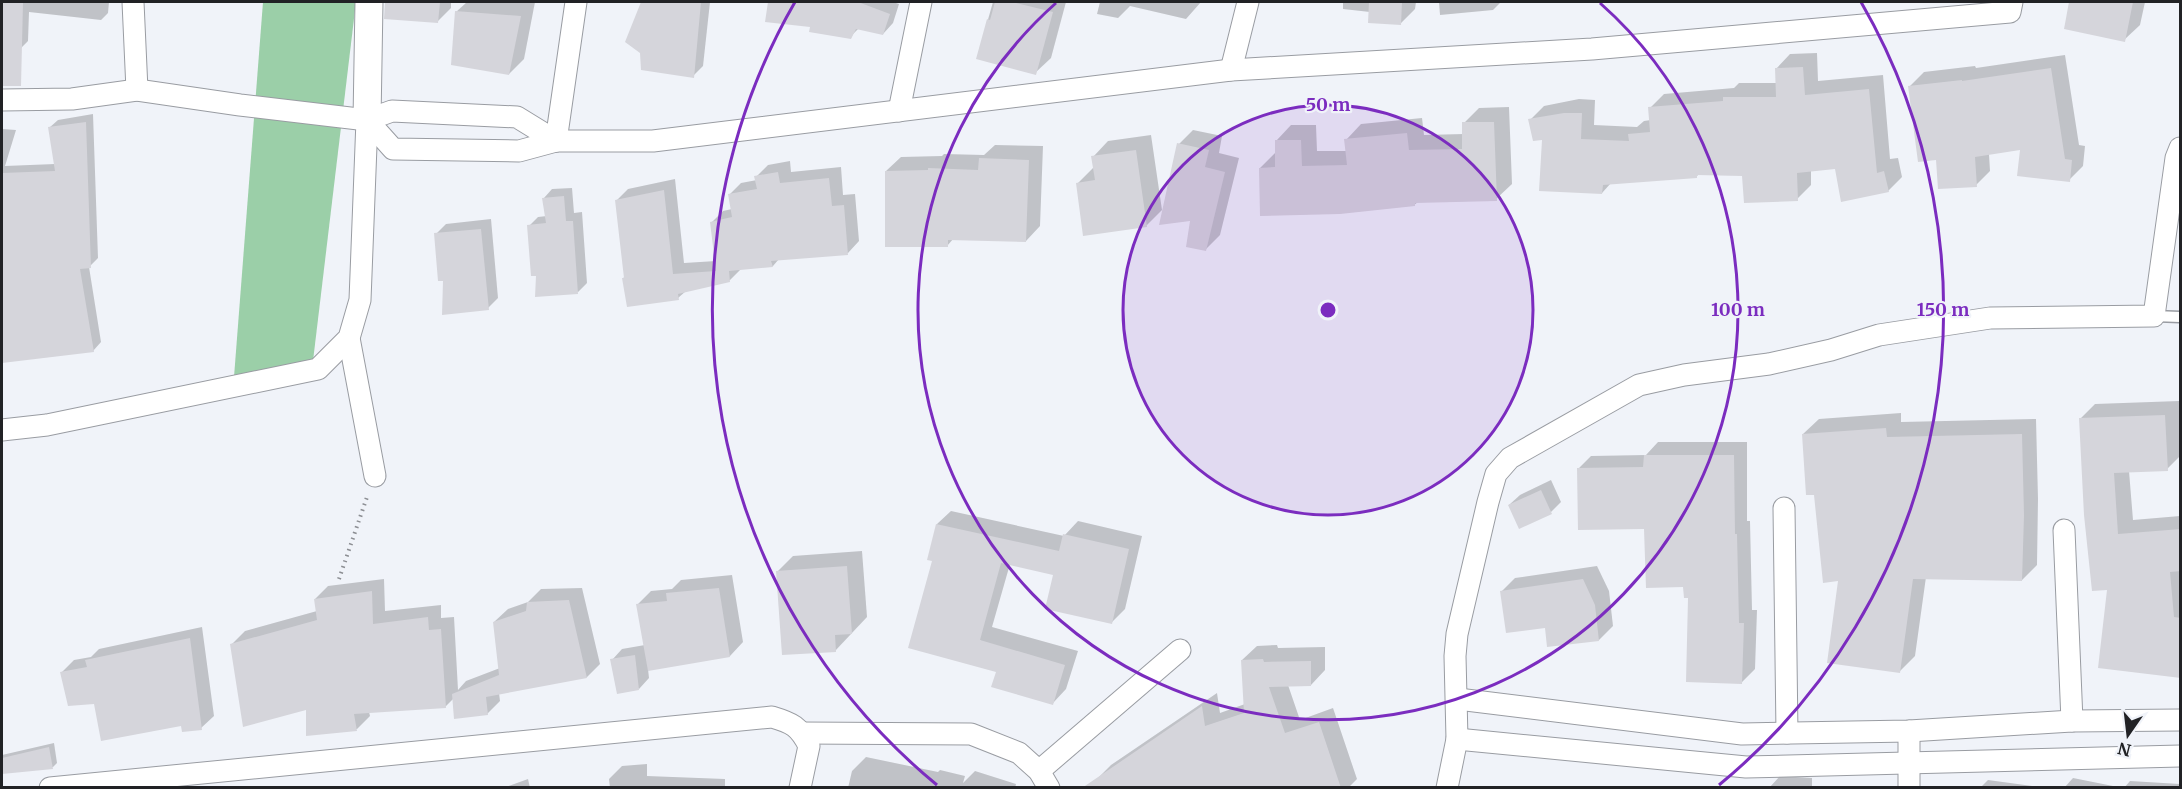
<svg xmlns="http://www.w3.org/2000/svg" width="2182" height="789" viewBox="0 0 2182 789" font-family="Merriweather,serif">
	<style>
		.green { fill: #9bcfa8 }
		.shadow { fill: #0003 }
		.building { fill: #d5d5db }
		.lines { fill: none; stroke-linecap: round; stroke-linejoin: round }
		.service-casing { stroke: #999ca2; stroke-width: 13 }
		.minor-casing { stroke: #999ca2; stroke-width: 23 }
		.tertiary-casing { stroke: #999ca2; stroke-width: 29 }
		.path { stroke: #8c8e93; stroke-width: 4; stroke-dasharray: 1.5 4.5; stroke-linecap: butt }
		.service { stroke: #fff; stroke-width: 10 }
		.minor { stroke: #fff; stroke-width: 21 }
		.tertiary { stroke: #fff; stroke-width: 27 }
		.ring { fill: none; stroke: #7b2cbf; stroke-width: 3 }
		.centre { fill: #7b2cbf; stroke: #f0f3f9; stroke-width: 3 }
		.ring-label { font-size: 18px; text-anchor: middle; font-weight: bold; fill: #7b2cbf; stroke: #f0f3f9; stroke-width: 4.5; stroke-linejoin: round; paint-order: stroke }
	</style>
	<rect width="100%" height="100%" fill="#f0f3f9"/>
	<polygon class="green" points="263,2 356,2 313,361 234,377"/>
	<g class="shadow">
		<polygon points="2,2 109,2 108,13 101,20 29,12 28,41 21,48 2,45"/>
		<polygon points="410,2 451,2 451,8 438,21 408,19"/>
		<polygon points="467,2 535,2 524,59 509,74 456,12"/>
		<polygon points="655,2 710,2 703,66 693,76 654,10"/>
		<polygon points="770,2 893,2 899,4 893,23 883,34 859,28 850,37 812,25 767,21"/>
		<polygon points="993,2 1066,2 1051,58 1035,73 977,58"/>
		<polygon points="1100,2 1201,2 1186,19 1130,6 1118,18 1097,14"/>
		<polygon points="1343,2 1416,2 1415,9 1400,24 1370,12 1343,9"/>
		<polygon points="1439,2 1501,2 1493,10 1440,15"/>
		<polygon points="2071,2 2145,2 2140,25 2124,40 2067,20"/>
		<polygon points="1817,53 1818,81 1883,75 1890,159 1898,158 1902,177 1888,191 1836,168 1811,170 1811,185 1797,199 1743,175 1699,174 1697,176 1611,183 1602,193 1544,138 1530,120 1544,106 1579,99 1595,100 1594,125 1637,127 1644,121 1651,120 1650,108 1664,94 1734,88 1739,83 1777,83 1776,69 1790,54"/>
		<polygon points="2065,55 2079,145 2085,146 2083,166 2069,180 2022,149 1989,154 1990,171 1976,185 1938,158 1910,86 1924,72 1975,66 1976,68"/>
		<polygon points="1509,107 1512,184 1496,199 1418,202 1414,205 1260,168 1276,152 1276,141 1291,125 1316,125 1317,151 1347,151 1346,140 1361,124 1422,118 1424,135 1464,134 1464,123 1479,108"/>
		<polygon points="93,114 98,258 89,267 101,342 93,351 2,361 2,129 16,130 5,166 55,164 49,128 58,120"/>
		<polygon points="1193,130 1222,136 1219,153 1239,158 1220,235 1206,249 1192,219 1179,144"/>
		<polygon points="1151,135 1162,210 1146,226 1078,183 1093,168 1093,157 1108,141"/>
		<polygon points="995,145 1043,146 1040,226 1026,241 954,238 947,246 886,171 901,157 942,156 944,154 984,155"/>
		<polygon points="790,161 791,172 841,167 843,195 855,194 859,241 848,253 779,259 773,266 742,268 730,280 686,291 678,298 623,278 625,277 616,201 628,189 675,179 684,263 716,261 711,223 723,211 732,209 729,195 741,183 757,180 756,177 768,165"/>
		<polygon points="572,188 574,213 582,212 587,283 578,292 538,274 529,226 538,217 547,216 544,198 552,189"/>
		<polygon points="491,219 498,298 488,308 445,279 436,234 446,224"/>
		<polygon points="2179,401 2180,456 2167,469 2129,471 2133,520 2180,516 2180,676 2109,588 2081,418 2095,404"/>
		<polygon points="1901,413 1901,422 2036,419 2038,499 2037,565 2022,580 1926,577 1915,656 1900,671 1840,580 1815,493 1803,434 1819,419"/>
		<polygon points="1658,442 1747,442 1747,521 1750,521 1752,610 1757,610 1755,669 1742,682 1689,597 1685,585 1646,528 1578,469 1591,456 1646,455"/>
		<polygon points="1551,480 1561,502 1551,512 1509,505 1520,495"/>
		<polygon points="951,511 1064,536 1078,521 1142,536 1125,609 1111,623 1055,574 1010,564 992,627 1078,651 1066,689 1053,703 998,671 934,560 937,524"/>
		<polygon points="862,551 867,617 835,651 778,571 793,556"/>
		<polygon points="1597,566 1609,591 1613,626 1599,640 1546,626 1501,592 1515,578"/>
		<polygon points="732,575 743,642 730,656 648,669 649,678 639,689 612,660 622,649 645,645 637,605 651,591 672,589 681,580"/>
		<polygon points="384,579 385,611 441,605 441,618 454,617 458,690 466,681 500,668 494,622 508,609 528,602 541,589 582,588 600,664 587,677 499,693 500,701 487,714 454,698 445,707 369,712 370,716 357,729 307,734 307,709 232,644 245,631 317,611 315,599 328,586"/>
		<polygon points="202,627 214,716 201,728 182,724 62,672 74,660 91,657 99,649"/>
		<polygon points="1277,645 1278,648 1325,647 1325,670 1311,685 1288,685 1300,720 1333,708 1357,779 1348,788 1242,788 1097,779 1111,765 1217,693 1220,713 1245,704 1242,660 1257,646"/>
		<polygon points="54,743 57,763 53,767 2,772 2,755"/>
		<polygon points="866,757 938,772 940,770 965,776 963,783 975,771 1016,784 1015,788 848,788 852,771"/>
		<polygon points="647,764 647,776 725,779 725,788 610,788 609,779 622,766"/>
		<polygon points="1780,776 1812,778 1812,786 1845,788 1769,788"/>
		<polygon points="2073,778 2123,788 2064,788"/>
		<polygon points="528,779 530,788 503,788"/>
		<polygon points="1988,780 2046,788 1980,788"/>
		<polygon points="2130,781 2180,784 2180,788 2124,788"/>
	</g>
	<g class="building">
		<polygon points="2,2 23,2 21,86 2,86"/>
		<polygon points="385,2 440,2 438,23 384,19"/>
		<polygon points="641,2 701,2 694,78 641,70 640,53 625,42"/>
		<polygon points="768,2 858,2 890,14 883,35 856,29 851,39 809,32 810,27 765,22"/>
		<polygon points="995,2 1012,2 1053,12 1036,75 976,59 987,19 990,20"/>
		<polygon points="1369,2 1402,2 1401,25 1368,23"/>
		<polygon points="2069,2 2133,2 2125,42 2064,29"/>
		<polygon points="455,11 521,16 509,75 451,65"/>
		<polygon points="1803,67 1805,95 1869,89 1877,173 1884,171 1889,192 1841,202 1835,169 1797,173 1798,201 1744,203 1742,176 1697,175 1697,178 1603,185 1602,194 1539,191 1542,140 1533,141 1528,119 1564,113 1582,113 1581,139 1629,141 1628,134 1650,132 1648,107 1723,101 1723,97 1776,97 1775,68"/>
		<polygon points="2051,68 2065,159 2072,160 2070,182 2017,176 2020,150 1975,157 1977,187 1938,189 1936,160 1918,162 1908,86 1962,80 1962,81"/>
		<polygon points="86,122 91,268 80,269 94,352 2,363 2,173 55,171 48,127"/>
		<polygon points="1462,122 1494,122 1497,201 1415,203 1415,206 1340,214 1260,216 1259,168 1275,167 1275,140 1301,140 1302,166 1347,165 1344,139 1407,133 1409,150 1462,149"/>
		<polygon points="1177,143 1209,150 1205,167 1225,172 1206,251 1186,247 1190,221 1159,225"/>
		<polygon points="1136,150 1147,227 1083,236 1076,183 1095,180 1091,156"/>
		<polygon points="979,158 1029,160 1026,242 948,240 948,247 885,247 885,171 928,170 928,168 978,170"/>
		<polygon points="778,172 780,183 829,178 832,206 844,205 848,255 771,261 773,267 729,271 730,282 678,294 679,300 627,307 622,278 624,278 615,200 664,190 673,274 716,271 710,222 732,217 728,194 757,189 754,176"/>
		<polygon points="564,196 566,221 573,221 578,294 535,297 536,276 531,276 527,225 546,223 542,198"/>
		<polygon points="481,229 489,310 442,315 443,281 438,281 434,233"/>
		<polygon points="2165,415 2168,471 2114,473 2118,534 2181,529 2181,571 2170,572 2174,617 2181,618 2181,678 2098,668 2107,590 2092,591 2084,515 2079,418"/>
		<polygon points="1886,428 1887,437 2022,434 2024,515 2022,581 1913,579 1900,673 1827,663 1838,581 1823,583 1814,495 1806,495 1802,434"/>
		<polygon points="1644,455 1734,455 1735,534 1737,534 1739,623 1744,623 1742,684 1686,682 1688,598 1684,598 1683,587 1646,588 1644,529 1578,530 1577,468 1643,467"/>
		<polygon points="1541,490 1552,514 1519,529 1508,505"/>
		<polygon points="936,524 1059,551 1063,534 1129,549 1112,624 1045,609 1053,575 1001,563 980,640 1065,665 1053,705 991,687 996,672 908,648 932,561 927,560"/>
		<polygon points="847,566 852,634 835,635 836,652 782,655 776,571"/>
		<polygon points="1583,579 1595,605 1599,641 1547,647 1545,628 1506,633 1500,591"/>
		<polygon points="719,588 730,657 648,671 636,604 667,601 666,593"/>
		<polygon points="372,591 373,624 428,617 429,630 441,629 446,708 354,714 357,731 306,736 306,710 243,727 230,644 317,620 314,599"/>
		<polygon points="569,600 587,678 486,697 488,715 454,719 452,694 499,675 493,622 526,611 527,602"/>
		<polygon points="190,638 202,730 182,732 181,726 101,741 94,704 68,706 60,672 87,667 85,660"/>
		<polygon points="635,655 639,690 617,694 610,659"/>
		<polygon points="1263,659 1264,662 1311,661 1311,686 1269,687 1285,733 1319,722 1341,788 1082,788 1202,706 1205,726 1244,713 1241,660"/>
		<polygon points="49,747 53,769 2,774 2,758"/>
	</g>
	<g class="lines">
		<defs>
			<polyline id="service" points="2154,316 2180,317"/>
			<g id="minor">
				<polyline points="133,2 137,90"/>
				<polyline points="1231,70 1248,2"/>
				<polyline points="2,100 72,99 137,90 240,105 367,120 392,111 517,117 556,141"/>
				<polyline points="899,111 921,2"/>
				<polyline points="367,120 393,149 519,151 556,141 653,141 1231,70 1592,49 2010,12 2012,2"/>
				<polyline points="556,141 576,2"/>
				<polyline points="349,338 375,476"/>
				<polyline points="2,430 47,425 318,369 349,338 360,300 367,120"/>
				<polyline points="1784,508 1787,733"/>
				<polyline points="2064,530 2072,721"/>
				<polyline points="1458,699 1742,734 1909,731 2072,721 2180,720"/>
				<polyline points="802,733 971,734 1019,753 1039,771 1049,788"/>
				<polyline points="1457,739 1746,767 2180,756"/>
				<polyline points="1039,771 1180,650"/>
				<path d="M50 788 772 717C792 723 799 726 809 746L800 788"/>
				<polyline points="1447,788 1457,739 1455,656 1457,634 1488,502 1496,474 1510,458 1639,385 1684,375 1769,364 1831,350 1879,335 1990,318 2154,316 2176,158 2180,148"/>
				<polyline points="1909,788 1909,731"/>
			</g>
			<polyline id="tertiary" points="367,120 369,2"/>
		</defs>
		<use href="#service" class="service-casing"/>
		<use href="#minor" class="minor-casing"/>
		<use href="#tertiary" class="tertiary-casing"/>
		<polyline class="path" points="339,579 367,497"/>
		<use href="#service" class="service"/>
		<use href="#minor" class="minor"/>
		<use href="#tertiary" class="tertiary"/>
	</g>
	<circle cx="1328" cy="310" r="205" fill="#7b2cbf" fill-opacity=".12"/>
	<g class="ring">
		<circle cx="1328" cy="310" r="205"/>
		<path d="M1600 3A410 410 0 1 1 1056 3"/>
		<path d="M937 785A615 615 0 0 1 795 2M1861 2A615 615 0 0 1 1719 785"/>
	</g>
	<circle cx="1328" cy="310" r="9" class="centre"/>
	<g class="ring-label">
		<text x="1328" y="111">50 m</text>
		<text x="1738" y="316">100 m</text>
		<text x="1943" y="316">150 m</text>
	</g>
	<rect width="2182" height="789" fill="none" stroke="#212225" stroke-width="6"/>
	<g transform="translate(2128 735) rotate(194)" stroke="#f0f3f9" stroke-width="4.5" paint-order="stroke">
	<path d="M0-4.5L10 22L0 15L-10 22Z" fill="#212225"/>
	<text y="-9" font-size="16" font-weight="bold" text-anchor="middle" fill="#212225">N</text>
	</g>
</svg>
